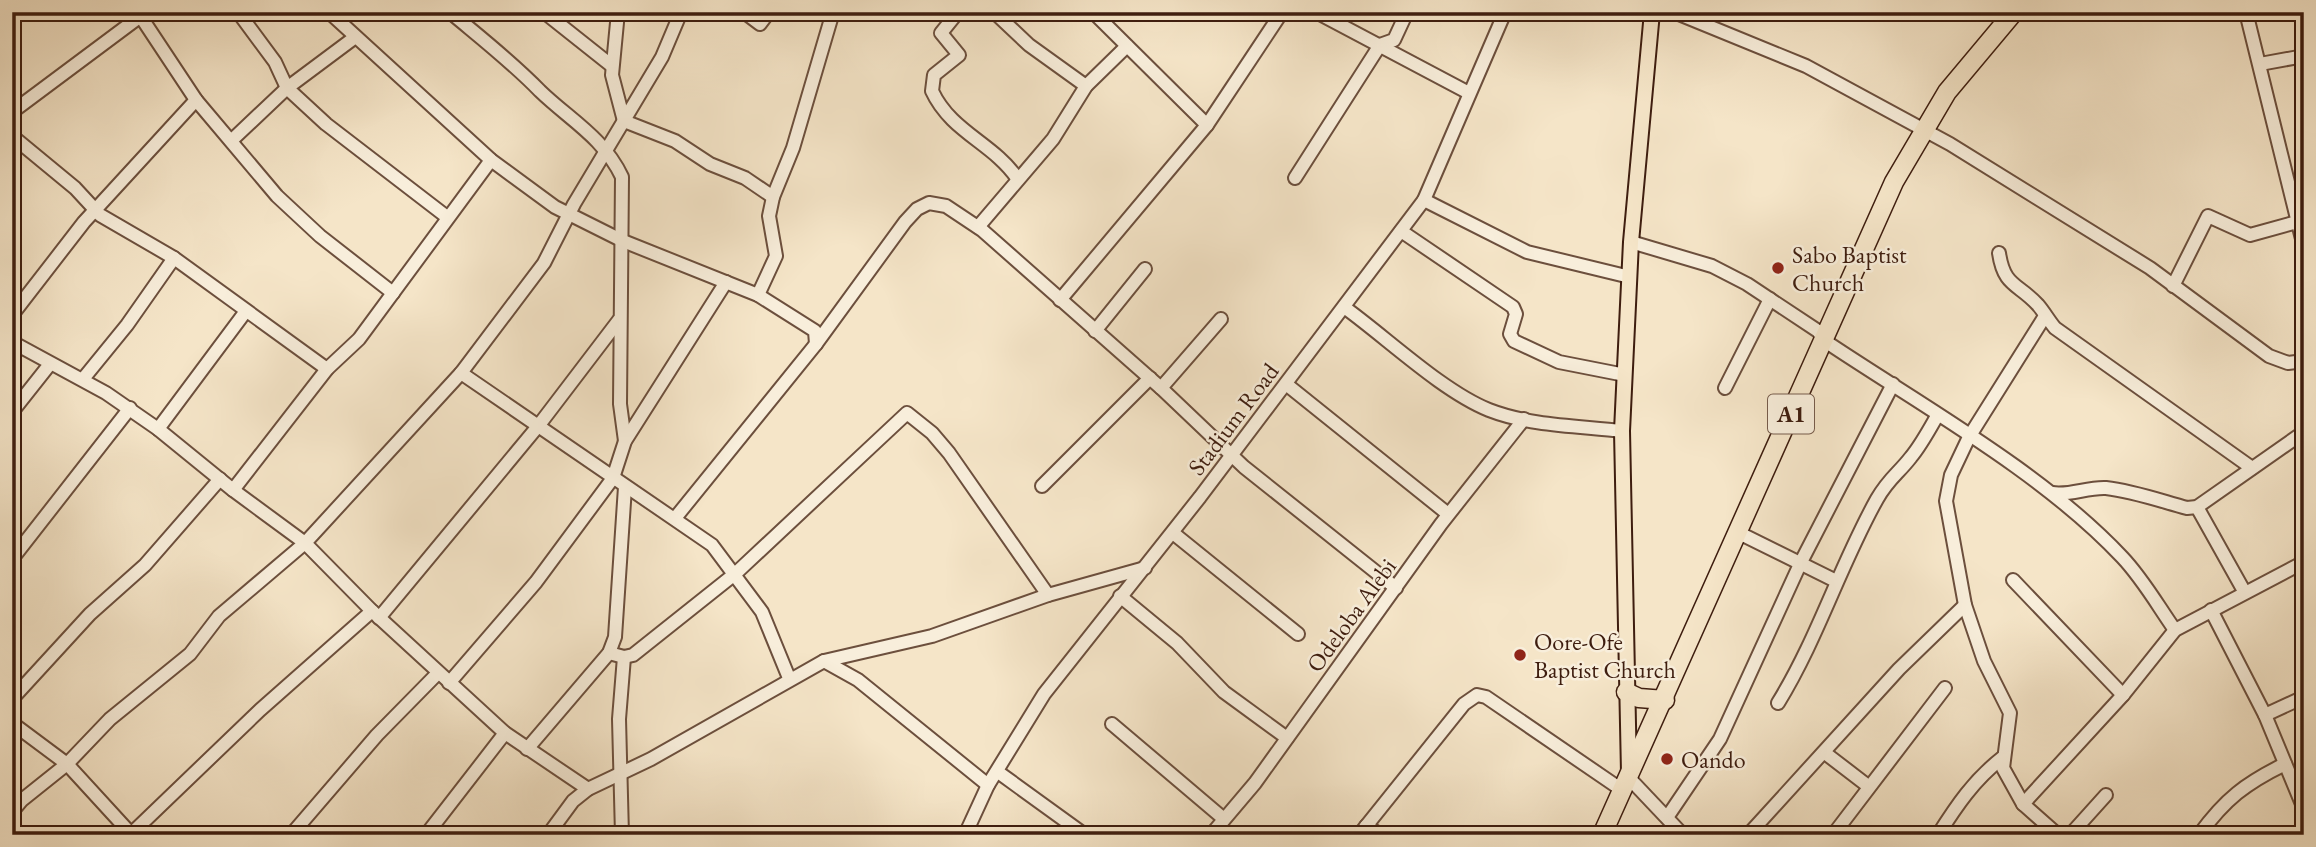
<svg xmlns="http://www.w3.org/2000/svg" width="2316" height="847" viewBox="0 0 2316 847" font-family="'EB Garamond',serif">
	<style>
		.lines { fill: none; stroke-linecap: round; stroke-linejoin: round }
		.minor-casing { stroke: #6c4f3d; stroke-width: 16 }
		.major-casing { stroke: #3e1d0f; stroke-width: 18 }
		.highway-casing { stroke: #3e1d0f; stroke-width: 21 }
		.minor { stroke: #f8eedb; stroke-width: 12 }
		.major { stroke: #f5e5c8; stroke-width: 14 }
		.highway { stroke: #f5e5c8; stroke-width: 18 }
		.poi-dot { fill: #8f2418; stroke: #f8eedb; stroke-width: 2.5 }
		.labels { text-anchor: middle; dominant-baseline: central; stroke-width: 5; stroke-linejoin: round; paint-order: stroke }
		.shield { fill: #f8eedb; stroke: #765c4c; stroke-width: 2 }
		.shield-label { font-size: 23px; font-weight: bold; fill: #3e1d0f }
		.poi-label { font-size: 24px; fill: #3e1d0f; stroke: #f8eedb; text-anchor: start }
		.street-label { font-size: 24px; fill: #3e1d0f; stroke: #f8eedb }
	</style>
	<rect width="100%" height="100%" fill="#f5e5c8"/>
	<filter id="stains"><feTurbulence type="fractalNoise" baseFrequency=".00286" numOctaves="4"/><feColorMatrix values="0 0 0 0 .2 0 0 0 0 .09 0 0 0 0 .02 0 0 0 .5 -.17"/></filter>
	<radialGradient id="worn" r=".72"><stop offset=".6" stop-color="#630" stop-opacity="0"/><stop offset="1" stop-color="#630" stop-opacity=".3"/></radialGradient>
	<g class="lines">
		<defs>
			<g id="minor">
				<polyline points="238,12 275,62 287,88 326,124 447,217"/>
				<polyline points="329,12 491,160 555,207 623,241 758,295 815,331 816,344"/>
				<path d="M450 12C481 38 512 62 540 91 570 120 603 137 622 177L620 404 625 441"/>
				<polyline points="544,12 612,66"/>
				<polyline points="618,12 612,75 624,121 675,141 710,164 745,178 773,197"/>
				<polyline points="744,12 760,24 769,12"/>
				<path d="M958 12 941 33 959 55 934 75 932 91C951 132 993 143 1017 178"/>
				<polyline points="994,12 1029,45 1086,86"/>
				<polyline points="1093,12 1207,125"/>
				<polyline points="1316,12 1469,93"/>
				<polyline points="1674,12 1806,66 1950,144 2150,268 2269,356 2288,363 2304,361"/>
				<polyline points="2246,12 2304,247"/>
				<polyline points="141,17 196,100 277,196 320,236 393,293"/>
				<polyline points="2260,64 2304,56"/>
				<polyline points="12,112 146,12"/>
				<polyline points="12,136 75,188 100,215 174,258 327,369"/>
				<polyline points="232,140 287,88 354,38"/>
				<polyline points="1295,178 1380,45 1394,40 1407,12"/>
				<polyline points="1424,200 1527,252 1630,277"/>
				<polyline points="978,227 1053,139 1086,86 1127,46"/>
				<polyline points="1401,231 1513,307 1516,314 1510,334 1514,341 1559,362 1625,375"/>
				<path d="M1631 242 1712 266 1747 284 1818 331 1825 341C1922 406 2042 472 2122 557 2143 579 2158 606 2175 630"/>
				<path d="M1999 253C2004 287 2018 283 2038 305 2044 312 2049 321 2055 328L2252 468"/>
				<polyline points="2173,286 2208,216 2250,235 2297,222"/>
				<polyline points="758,295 776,256 769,216 773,197 793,148 833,12"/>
				<polyline points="1060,300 1207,125 1282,12"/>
				<path d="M1344 307C1387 338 1442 391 1489 410 1530 426 1579 426 1622 431"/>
				<polyline points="12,315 84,222 196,100"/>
				<polyline points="2045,316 1969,437 1951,475 1946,501 1965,605 1984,661 2010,713 2003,768 2023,804 2058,835"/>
				<polyline points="1095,331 1145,269"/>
				<polyline points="12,342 106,393 158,429 233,490 305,543 372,611 505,733 588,789"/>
				<polyline points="461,373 712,545 762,612 789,678"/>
				<polyline points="83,379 127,325 174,258"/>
				<polyline points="1286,384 1448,514"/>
				<polyline points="1161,388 1221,319"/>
				<polyline points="1725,388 1770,299"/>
				<polyline points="12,412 50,364"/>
				<polyline points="158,429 246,311"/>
				<polyline points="1042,486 1150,378"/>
				<polyline points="233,490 327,369 359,339 491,160"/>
				<path d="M2052 493C2070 496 2087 487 2106 488 2133 491 2161 501 2187 508L2197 507 2304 432"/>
				<polyline points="2197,507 2244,591"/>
				<polyline points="676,517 816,344 905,222 917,209 929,203 946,206 982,230 1161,388 1244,467 1396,588"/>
				<polyline points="1737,532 1836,581"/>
				<polyline points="1173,533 1298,634"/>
				<polyline points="12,559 130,408"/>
				<polyline points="2013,580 2123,695"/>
				<polyline points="1120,596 1177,643 1224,692 1287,738"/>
				<polyline points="2211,610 2265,715 2304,809"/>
				<polyline points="379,618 539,425 619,320"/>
				<polyline points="609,653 624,657 633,655 736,573 907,413 932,433 949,453 1048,595"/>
				<polyline points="824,661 858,680 988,785"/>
				<polyline points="449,683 536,582 613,478 625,441 726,282"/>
				<polyline points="12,699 90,614 145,565 220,479"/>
				<path d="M1778 703C1818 638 1840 565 1877 499 1889 478 1898 474 1911 457 1921 445 1929 430 1937 416"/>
				<polyline points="2265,715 2304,697"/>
				<polyline points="12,723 67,764 132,835"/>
				<polyline points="1112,724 1224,819"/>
				<polyline points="527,749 609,653 615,637 625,487"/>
				<polyline points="1825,753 1868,786"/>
				<polyline points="998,772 1085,835"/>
				<polyline points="1629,778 1683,835"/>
				<polyline points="2023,804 2123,695 2175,630 2304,562"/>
				<polyline points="12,812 22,800 67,764 110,719 190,654 219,616 305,543 461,373 544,263 574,204 662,57 681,12"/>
				<polyline points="1668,816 1720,739 1801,562 1893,384"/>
				<polyline points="1366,826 1381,835"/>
				<polyline points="131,834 260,710 372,611"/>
				<polyline points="291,835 377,735 438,673"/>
				<polyline points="426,835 505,733"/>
				<polyline points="548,835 573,801 588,789 651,759 824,661 932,636 1048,595 1145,568"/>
				<polyline points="622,835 619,719 624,657"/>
				<polyline points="965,835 988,785 1044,694 1200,497 1424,200 1505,12"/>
				<polyline points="1211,835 1255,783 1441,524 1524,419"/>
				<polyline points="1359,835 1464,704 1477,695 1486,697 1622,790"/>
				<polyline points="1748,835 1899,669 1965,605"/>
				<polyline points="1833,835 1945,688"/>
				<path d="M1938 835C1957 805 1974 780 2002 758"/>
				<polyline points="2070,835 2106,795"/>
				<path d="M2199 835C2225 799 2246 783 2285 764"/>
			</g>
			<polyline id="major" points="1629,773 1622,431 1631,242 1652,12"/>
			<g id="highway">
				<polyline points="1626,692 1639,698 1665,700"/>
				<polyline points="1602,835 1894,182 1947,92 2014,12"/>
			</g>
		</defs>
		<use href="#minor" class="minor-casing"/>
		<use href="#major" class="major-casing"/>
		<use href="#highway" class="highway-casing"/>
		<use href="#minor" class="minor"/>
		<use href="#major" class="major"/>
		<use href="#highway" class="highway"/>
	</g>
	<g class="poi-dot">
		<circle cx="1778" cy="268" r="7"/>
		<circle cx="1520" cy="655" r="7"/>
		<circle cx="1667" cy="759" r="7"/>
	</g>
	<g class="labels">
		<rect class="shield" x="1768" y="394.5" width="46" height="39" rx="5"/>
		<g class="shield-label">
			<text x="1791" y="414">A1</text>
		</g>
		<g class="poi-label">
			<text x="1792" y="254">Sabo Baptist<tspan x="1792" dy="28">Church</tspan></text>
			<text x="1534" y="641">Oore-Ofe<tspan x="1534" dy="28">Baptist Church</tspan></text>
			<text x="1681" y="759">Oando</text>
		</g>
		<g class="street-label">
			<text transform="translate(1233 419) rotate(-53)">Stadium Road</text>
			<text transform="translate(1351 615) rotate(-54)">Odeloba Alebi</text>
		</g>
	</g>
	<rect width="2316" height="847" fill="none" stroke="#f5e5c8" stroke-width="42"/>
	<rect x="14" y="14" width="2288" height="819" fill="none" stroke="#3e1d0f" stroke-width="3.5"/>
	<rect x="21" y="21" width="2274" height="805" fill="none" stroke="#3e1d0f" stroke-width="2"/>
	<rect width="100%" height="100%" filter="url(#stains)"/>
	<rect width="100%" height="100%" fill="url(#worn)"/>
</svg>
